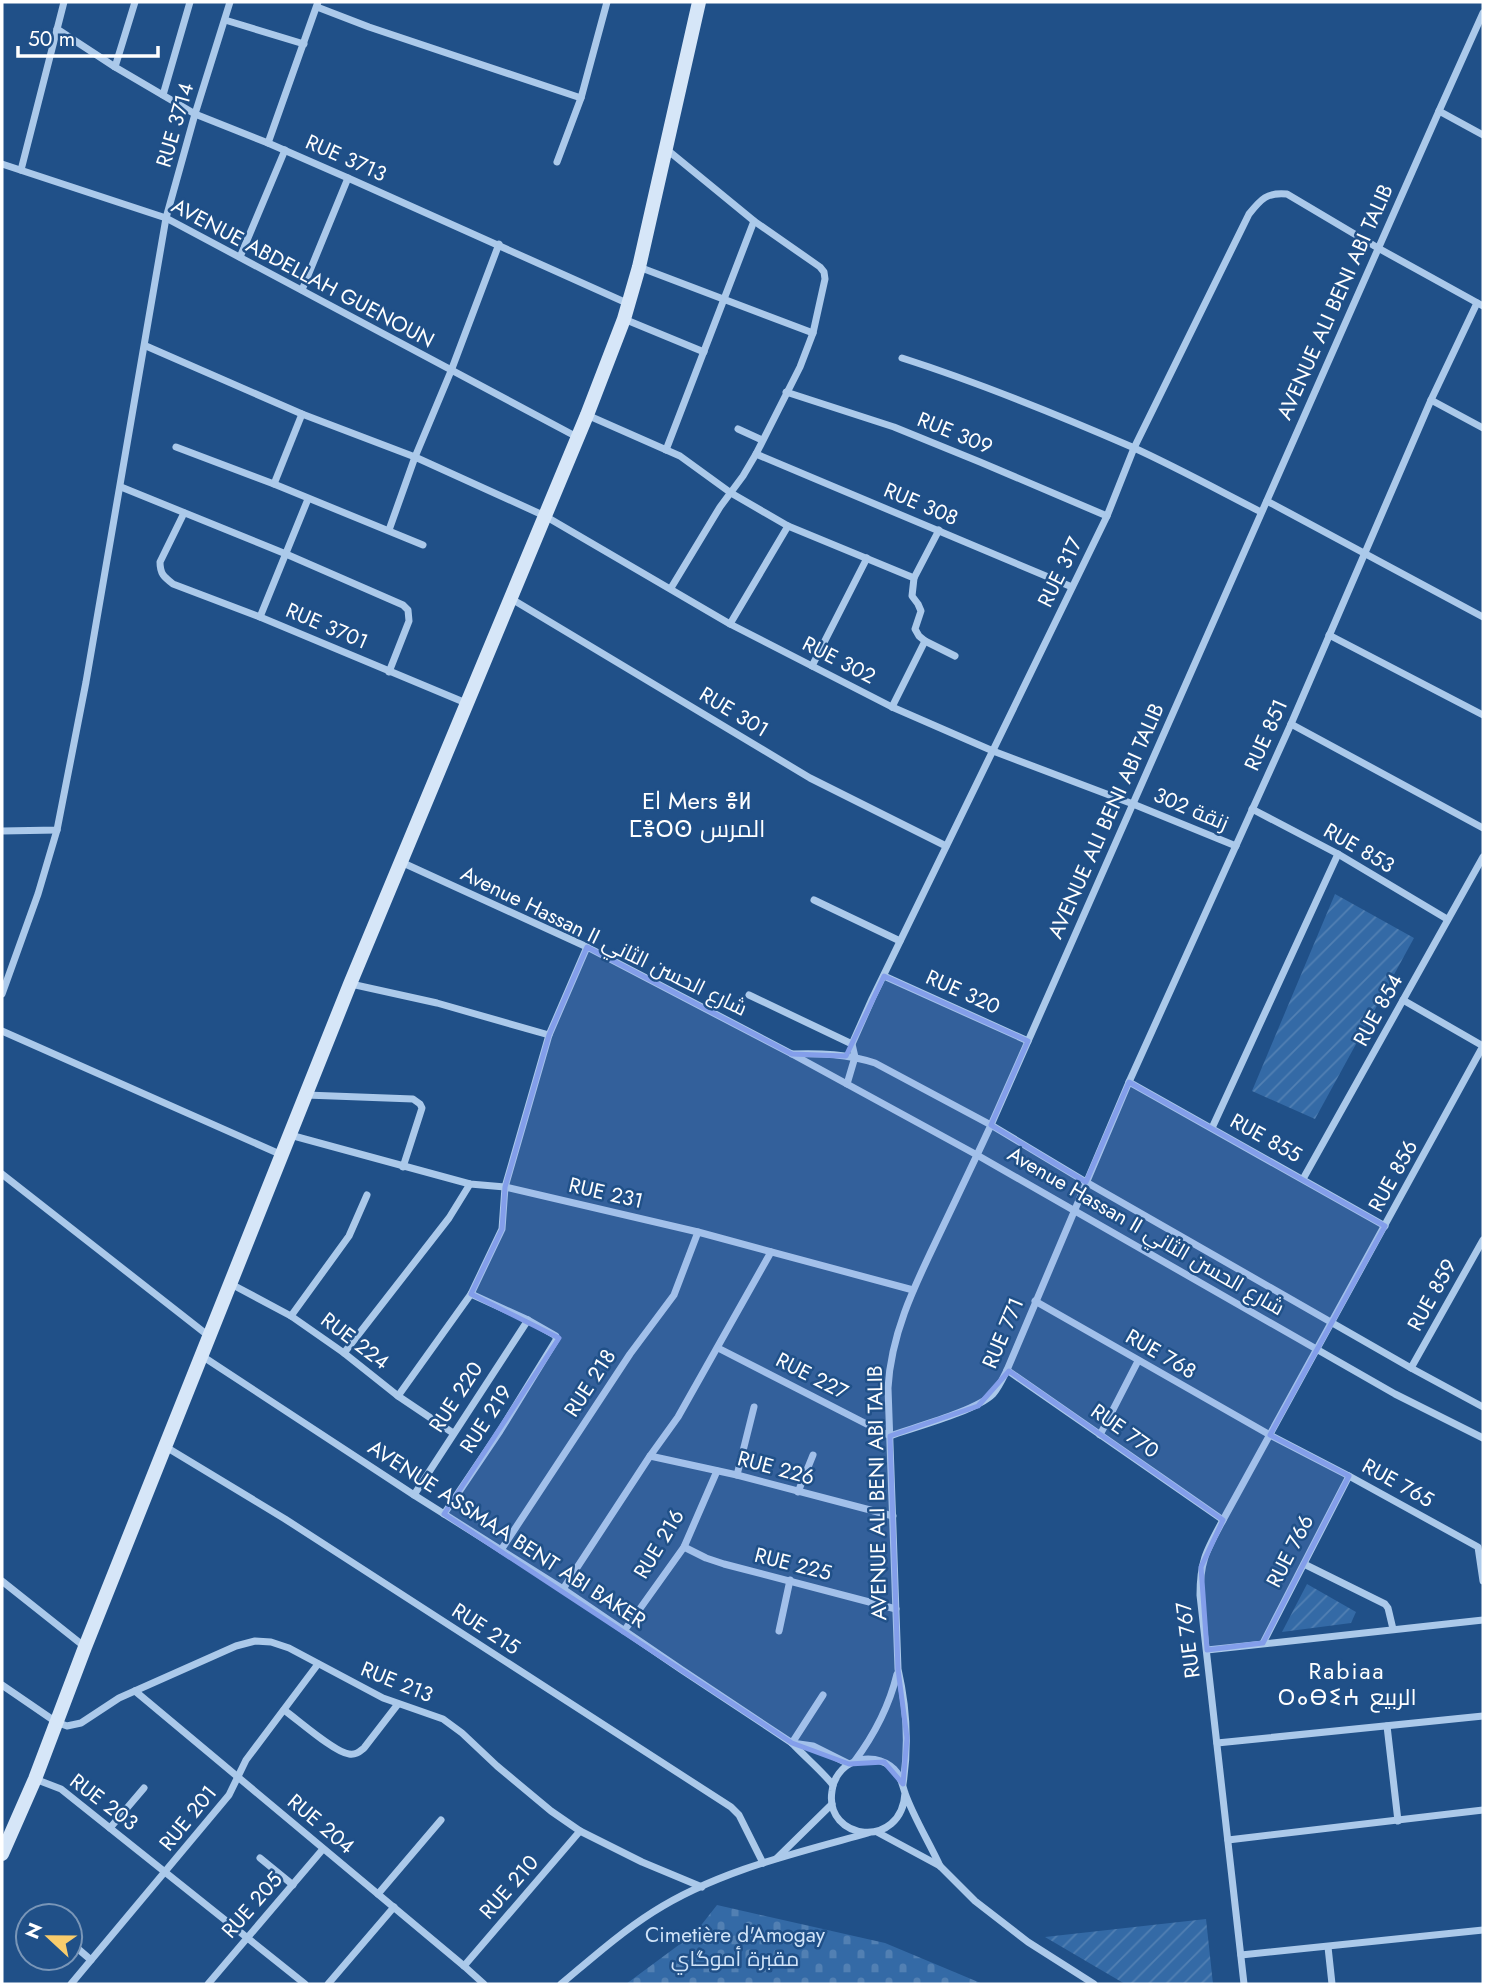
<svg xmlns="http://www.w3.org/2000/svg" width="1485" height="1986" viewBox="0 0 1485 1986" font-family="Jost,Cairo,'Noto Sans Tifinagh',sans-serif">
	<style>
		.cemetery { fill: url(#cemetery-stones) }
		.garden { fill: url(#garden-furrows) }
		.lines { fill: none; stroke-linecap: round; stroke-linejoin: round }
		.street { stroke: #abc9ea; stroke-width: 7 }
		.secondary { stroke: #d6e6f8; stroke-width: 14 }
		.marked { fill: #839eea; fill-opacity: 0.2; stroke: #839eea; stroke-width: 5; stroke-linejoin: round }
		.labels { text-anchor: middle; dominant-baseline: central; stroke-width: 5; stroke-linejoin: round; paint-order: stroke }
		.street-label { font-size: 21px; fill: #fff; stroke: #205088 }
		.park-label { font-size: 21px; fill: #d0e3f8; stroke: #205088 }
		.neighbourhood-label { font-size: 23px; letter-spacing: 2px; fill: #fff; stroke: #205088 }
		.quarter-label { font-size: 24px; fill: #fff; stroke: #205088 }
	</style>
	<defs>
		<pattern id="cemetery-stones" width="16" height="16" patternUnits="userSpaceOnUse" patternTransform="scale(1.75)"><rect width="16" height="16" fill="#346aa6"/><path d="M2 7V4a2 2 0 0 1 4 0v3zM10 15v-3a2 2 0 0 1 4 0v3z" fill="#5280b3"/></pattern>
		<pattern id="garden-furrows" width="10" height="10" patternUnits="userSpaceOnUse" patternTransform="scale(1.75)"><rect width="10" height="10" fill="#346aa6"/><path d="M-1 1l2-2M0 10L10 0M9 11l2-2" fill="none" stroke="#5280b3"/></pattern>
	</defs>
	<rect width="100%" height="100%" fill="#205088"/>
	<polygon class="cemetery" points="717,1905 885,1943 983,1984 626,1984 695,1933"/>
	<g class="garden">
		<polygon points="1335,894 1414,938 1315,1119 1252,1091"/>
		<polygon points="1307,1584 1356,1612 1351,1623 1282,1632"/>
		<polygon points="1206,1919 1213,1984 1125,1984 1045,1937"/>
	</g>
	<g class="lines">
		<g class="street">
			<polyline points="317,7 369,27 581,98"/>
			<polyline points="225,20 304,44"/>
			<polyline points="57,29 115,67 195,114 268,143 348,178 629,304"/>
			<polyline points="115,67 135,2"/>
			<polyline points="163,95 190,2"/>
			<polyline points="1439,111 1483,135"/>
			<polyline points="268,143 318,2"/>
			<polyline points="665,148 754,221 820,267 824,272 825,279 813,333 800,367 756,454 743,476 720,507 671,588"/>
			<polyline points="557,162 581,98 607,2"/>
			<polyline points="2,164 166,218 577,437"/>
			<polyline points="21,170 64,2"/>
			<polyline points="240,257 285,150"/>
			<polyline points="639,267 813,333"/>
			<polyline points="302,290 348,178"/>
			<polyline points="624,319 704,352"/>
			<polyline points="146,346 302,414 415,457 545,516 730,624 892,707 993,751 1133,804 1236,846"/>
			<path d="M902 358C980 383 1056 414 1132 447 1176 467 1218 490 1261 512"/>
			<polyline points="786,392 894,427 980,462 1107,516"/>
			<polyline points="1431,400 1483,428"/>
			<polyline points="587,415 680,456 731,493 788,526 914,578 912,596 918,604 921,611 915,629 919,636 925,641 892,707"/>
			<polyline points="738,429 762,440"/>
			<polyline points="176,447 274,484 423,545"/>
			<polyline points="666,450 754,221"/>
			<polyline points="756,454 1072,587"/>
			<polyline points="274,484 302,414"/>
			<polyline points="121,487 286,554 403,605 408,610 409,621 389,672"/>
			<polyline points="1267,501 1483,617"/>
			<path d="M184 513 160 562C160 574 164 577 173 584L260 617 466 703"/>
			<polyline points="389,530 415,457 451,371 499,244"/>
			<polyline points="914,578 939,530"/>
			<polyline points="510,598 810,778 946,846"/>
			<polyline points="260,617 308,499"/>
			<polyline points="730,624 788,526"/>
			<polyline points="1329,635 1483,715"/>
			<polyline points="925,641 955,656"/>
			<polyline points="812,666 867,558"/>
			<polyline points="1291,724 1483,828"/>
			<polyline points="1252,809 1338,854 1447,919"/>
			<polyline points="2,831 57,830 86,682 166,218 195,114 230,2"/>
			<polyline points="401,862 587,947 792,1054 977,1155 1395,1394 1483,1438"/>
			<polyline points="814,900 900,941"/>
			<polyline points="884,976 1028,1041"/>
			<polyline points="351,984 437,1003 549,1035"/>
			<polyline points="2,994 38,894 57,830"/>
			<polyline points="749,995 852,1044"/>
			<polyline points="2,1031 282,1155"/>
			<path d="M792 1054C821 1053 847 1054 875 1063L991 1125 1086 1182 1411 1368 1483 1407"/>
			<polyline points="1129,1082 1385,1226"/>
			<path d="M847 1084 855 1057 852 1044 872 999 1107 516 1134 448 1249 214C1261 199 1267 192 1287 194L1378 248 1483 306"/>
			<polyline points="306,1095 413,1099 420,1104 422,1108 403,1167"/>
			<polyline points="1212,1128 1338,854"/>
			<polyline points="290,1135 470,1184 505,1187 698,1232 913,1290"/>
			<polyline points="2,1174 210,1337"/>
			<polyline points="1303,1179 1483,857"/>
			<polyline points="231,1284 291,1316 344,1353 398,1396 453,1433"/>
			<polyline points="1035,1301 1270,1435 1349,1476 1478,1547 1483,1581"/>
			<polyline points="291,1316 349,1236 367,1195"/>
			<path d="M718 1348 890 1436C915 1427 976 1411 993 1394 999 1387 1003 1378 1007 1370L1129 1082 1291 724 1431 400 1477 303"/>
			<polyline points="344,1353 449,1218 470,1184"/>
			<path d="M202 1356 414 1495 563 1589 682 1670 792 1743C805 1757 820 1769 833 1785"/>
			<polyline points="1411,1368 1483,1240"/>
			<polyline points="1007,1370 1223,1520"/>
			<polyline points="398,1396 471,1294 502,1229 505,1187 549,1035 587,947"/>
			<polyline points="1100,1435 1138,1361"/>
			<polyline points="166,1447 285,1519 731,1807 739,1815 763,1863"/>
			<polyline points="650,1456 737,1475 893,1516"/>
			<polyline points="737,1475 754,1407"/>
			<polyline points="798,1492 813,1455"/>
			<polyline points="414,1495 528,1320"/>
			<polyline points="444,1514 500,1431 556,1340 556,1336 528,1320 471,1294"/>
			<polyline points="684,1547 706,1558 724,1564 896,1609"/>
			<polyline points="501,1550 630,1354 674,1295 698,1232"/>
			<polyline points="1304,1564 1385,1604 1388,1608 1393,1629"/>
			<polyline points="2,1581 85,1647"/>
			<polyline points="563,1589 650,1456 678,1417 771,1252"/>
			<polyline points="624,1631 684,1547 717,1471"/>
			<polyline points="779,1631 790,1580"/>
			<polyline points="1263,1643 1349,1476"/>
			<polyline points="1207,1650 1483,1620"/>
			<polyline points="2,1685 56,1722 67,1726 81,1723 119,1698 236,1646 255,1641 271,1642 289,1648 383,1698 443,1719 462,1733 497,1766 551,1811 580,1831 642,1862 702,1887"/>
			<polyline points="135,1691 464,1966 484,1984"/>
			<path d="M284 1710C297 1719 335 1753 349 1754 356 1755 359 1752 364 1748L398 1704"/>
			<polyline points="1387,1726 1398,1821"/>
			<polyline points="792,1743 813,1746 849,1764"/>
			<polyline points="792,1743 823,1695"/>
			<polyline points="1217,1743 1483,1716"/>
			<path d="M854 1762C875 1734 889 1707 897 1674"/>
			<polyline points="35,1779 61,1789 305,1984"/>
			<path d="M903 1784C909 1745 907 1708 898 1669L888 1388C891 1333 915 1285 938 1237 956 1199 974 1162 991 1125L1439 111 1483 13"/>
			<path d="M905 1793C902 1850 824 1841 832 1791 833 1779 842 1766 854 1762 867 1756 883 1759 894 1769 901 1776 902 1784 905 1793 913 1816 930 1844 940 1866"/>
			<polyline points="110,1828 144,1788"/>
			<polyline points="877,1832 940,1866 975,1901 1028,1942 1094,1984"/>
			<polyline points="1228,1840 1483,1810"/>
			<polyline points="260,1858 293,1885"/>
			<polyline points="777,1858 832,1804"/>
			<polyline points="378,1894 441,1820"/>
			<polyline points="70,1942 91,1960"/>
			<polyline points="1328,1947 1332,1984"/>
			<polyline points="1241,1955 1483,1930"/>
			<polyline points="464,1966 580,1831"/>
			<polyline points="71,1984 229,1795 246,1760 318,1664"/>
			<polyline points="208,1984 323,1849"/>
			<polyline points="328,1984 394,1907"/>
			<path d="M561 1984C591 1959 620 1933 653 1912 717 1871 796 1853 868 1833"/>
			<path d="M1244 1984 1200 1595C1200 1560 1207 1550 1223 1520L1483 1046 1403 1000"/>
		</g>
		<polyline class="secondary" points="2,1854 35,1779 85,1647 350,984 587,415 624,319 639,267 699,2"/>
	</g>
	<path class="marked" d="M587 947 792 1054 846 1056 884 976 1028 1041 991 1125 1086 1182 1129 1082 1385 1226 1270 1435 1349 1476 1263 1643 1207 1650 1201 1567 1223 1520 1009 1371 978 1406 890 1436 898 1669 907 1738 903 1784 884 1762 849 1764 792 1743 444 1514 559 1338 471 1294 502 1229 505 1187 549 1035Z"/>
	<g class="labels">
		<g class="street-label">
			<text transform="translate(175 125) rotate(-74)">RUE 3714</text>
			<text transform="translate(346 158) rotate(24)">RUE 3713</text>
			<text transform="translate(303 273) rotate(28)">AVENUE ABDELLAH GUENOUN</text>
			<text transform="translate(1335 302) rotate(-66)">AVENUE ALI BENI ABI TALIB</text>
			<text transform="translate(955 433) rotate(22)">RUE 309</text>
			<text transform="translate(921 504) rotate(23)">RUE 308</text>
			<text transform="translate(1060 572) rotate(-64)">RUE 317</text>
			<text transform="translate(327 626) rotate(23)">RUE 3701</text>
			<text transform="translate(839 660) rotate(27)">RUE 302</text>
			<text transform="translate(734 712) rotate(31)">RUE 301</text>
			<text transform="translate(1266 735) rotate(-66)">RUE 851</text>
			<text transform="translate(1191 809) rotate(23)">زنقة 302</text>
			<text transform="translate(1106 821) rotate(-66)">AVENUE ALI BENI ABI TALIB</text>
			<text transform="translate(1359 848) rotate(30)">RUE 853</text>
			<text transform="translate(604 941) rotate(26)">Avenue Hassan II شارع الحسن الثاني</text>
			<text transform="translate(963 992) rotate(24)">RUE 320</text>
			<text transform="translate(1378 1010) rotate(-61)">RUE 854</text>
			<text transform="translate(1266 1138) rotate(29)">RUE 855</text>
			<text transform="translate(1393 1176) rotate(-61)">RUE 856</text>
			<text transform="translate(606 1193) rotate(13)">RUE 231</text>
			<text transform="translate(1146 1231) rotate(30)">Avenue Hassan II شارع الحسن الثاني</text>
			<text transform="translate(1432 1295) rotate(-61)">RUE 859</text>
			<text transform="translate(1003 1333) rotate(-67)">RUE 771</text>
			<text transform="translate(355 1341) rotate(37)">RUE 224</text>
			<text transform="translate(1161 1354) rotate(30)">RUE 768</text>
			<text transform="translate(812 1376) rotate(27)">RUE 227</text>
			<text transform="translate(590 1383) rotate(-57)">RUE 218</text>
			<text transform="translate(456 1397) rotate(-57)">RUE 220</text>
			<text transform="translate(486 1419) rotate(-57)">RUE 219</text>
			<text transform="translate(1125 1431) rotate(35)">RUE 770</text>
			<text transform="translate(776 1468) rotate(15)">RUE 226</text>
			<text transform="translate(1398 1483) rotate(29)">RUE 765</text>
			<text transform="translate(877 1493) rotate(-91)">AVENUE ALI BENI ABI TALIB</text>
			<text transform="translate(507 1534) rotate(33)">AVENUE ASSMAA BENT ABI BAKER</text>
			<text transform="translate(659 1544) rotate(-59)">RUE 216</text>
			<text transform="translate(1290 1551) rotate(-63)">RUE 766</text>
			<text transform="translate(793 1564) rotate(14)">RUE 225</text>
			<text transform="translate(486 1629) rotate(33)">RUE 215</text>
			<text transform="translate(1188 1640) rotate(-97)">RUE 767</text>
			<text transform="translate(397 1682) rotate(22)">RUE 213</text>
			<text transform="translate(104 1802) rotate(37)">RUE 203</text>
			<text transform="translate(188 1818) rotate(-51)">RUE 201</text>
			<text transform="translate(321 1824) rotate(40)">RUE 204</text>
			<text transform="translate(509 1887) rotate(-49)">RUE 210</text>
			<text transform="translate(252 1905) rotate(-49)">RUE 205</text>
		</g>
		<g class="park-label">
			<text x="735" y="1935">Cimetière d'Amogay<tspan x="735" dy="24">مقبرة أموگاي</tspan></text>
		</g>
		<g class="neighbourhood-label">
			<text x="1347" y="1671">Rabiaa<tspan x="1347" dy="26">ⵔⴰⴱⵉⵄ الربيع</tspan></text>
		</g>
		<g class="quarter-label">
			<text x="697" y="800">El Mers ⴻⵍ<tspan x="697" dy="28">ⵎⴻⵔⵙ المرس</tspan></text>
		</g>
	</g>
	<rect width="1485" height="1986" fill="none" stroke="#ffffff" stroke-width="7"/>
	<g transform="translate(49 1937) rotate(292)"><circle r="33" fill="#205088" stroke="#7996b8" stroke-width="2"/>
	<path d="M0-5L12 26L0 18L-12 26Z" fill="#f8cc6c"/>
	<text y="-10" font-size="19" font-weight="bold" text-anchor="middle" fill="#ffffff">N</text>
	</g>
	<path d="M18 46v10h140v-10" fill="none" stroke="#ffffff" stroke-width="3.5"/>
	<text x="28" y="46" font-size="21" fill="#ffffff" stroke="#205088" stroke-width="5" paint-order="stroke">50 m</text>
</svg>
